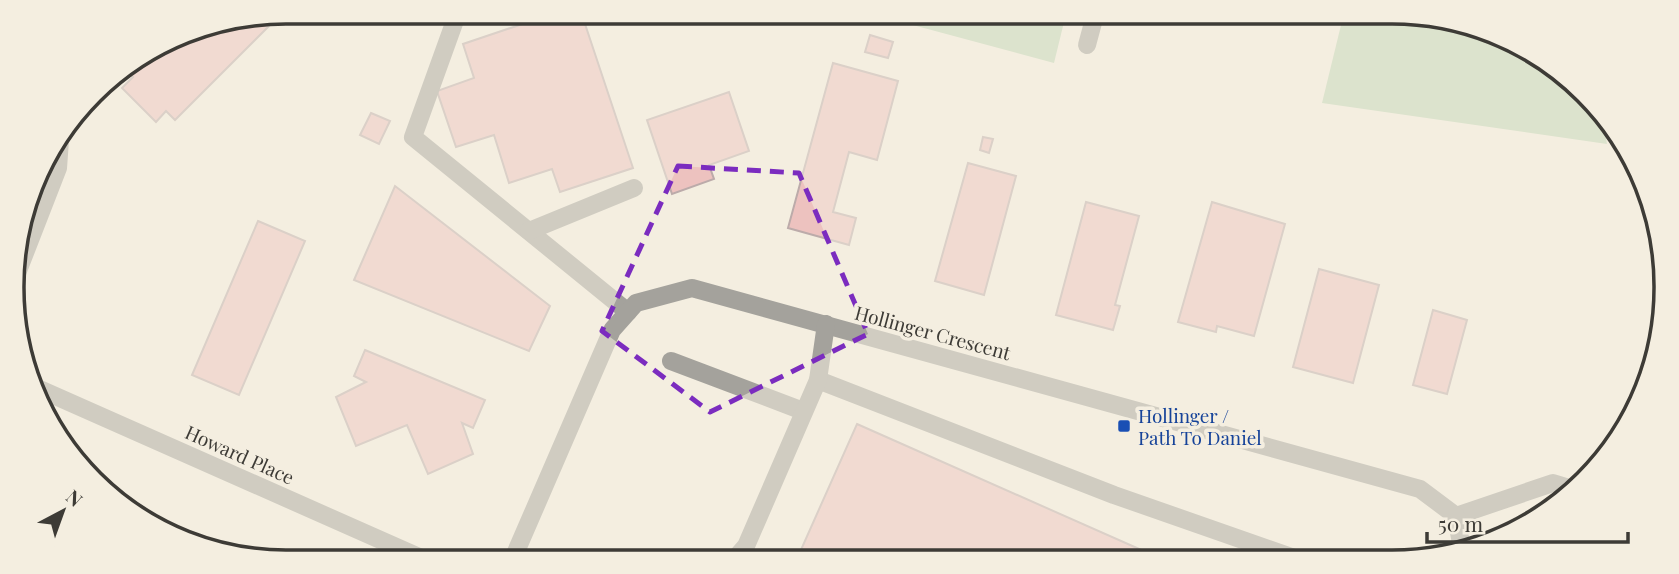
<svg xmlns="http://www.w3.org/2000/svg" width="1679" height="574" viewBox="0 0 1679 574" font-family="'Playfair Display',serif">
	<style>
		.green { fill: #bfd4b6 }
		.building { fill: #edc2bf; stroke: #bcabaa; stroke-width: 2 }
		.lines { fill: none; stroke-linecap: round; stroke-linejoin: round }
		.minor { stroke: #a4a29c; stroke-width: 18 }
		.marked { fill: none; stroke: #7b2cbf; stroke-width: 5; stroke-dasharray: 14 9; stroke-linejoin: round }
		.transit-dot { fill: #1a4fb4; stroke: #f4eee0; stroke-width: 2.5 }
		.labels { text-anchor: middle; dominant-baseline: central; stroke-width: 7; stroke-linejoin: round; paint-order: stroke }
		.street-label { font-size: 19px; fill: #3d3b36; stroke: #f4eee0 }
		.transit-label { font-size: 19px; fill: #164399; stroke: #f4eee0; text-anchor: start }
		.rim { fill: none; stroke: #3d3b36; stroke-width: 3.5 }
	</style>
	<rect width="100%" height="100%" fill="#f4eee0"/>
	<g class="green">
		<polygon points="883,17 1065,18 1054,63"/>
		<polygon points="1342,21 1463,22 1559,69 1603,119 1607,144 1322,103"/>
	</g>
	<g class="building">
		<polygon points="282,13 175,120 166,111 156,122 122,88 133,77 124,69 182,33"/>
		<polygon points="552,14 582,15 633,168 560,192 552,169 509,183 494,135 456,147 437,91 474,78 463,44"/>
		<polygon points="870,35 893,42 888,58 865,52"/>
		<polygon points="833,63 898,81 877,160 849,152 833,212 856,218 849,245 788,228"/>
		<polygon points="729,92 749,151 709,165 714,179 672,194 647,120"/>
		<polygon points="371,113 390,121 379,144 360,135"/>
		<polygon points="983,137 993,139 989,153 980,150"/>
		<polygon points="968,163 1016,176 984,295 935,281"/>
		<polygon points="395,186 550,306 529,351 354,280"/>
		<polygon points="1086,202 1139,216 1115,305 1120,306 1113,330 1056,315"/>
		<polygon points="1212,202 1285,224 1254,336 1217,326 1216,332 1178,322"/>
		<polygon points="258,221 305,241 239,395 192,375"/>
		<polygon points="1319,269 1379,285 1353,383 1293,367"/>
		<polygon points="1433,310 1467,320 1447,394 1413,385"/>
		<polygon points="365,350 485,400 473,428 462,423 473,454 428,474 407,425 356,446 336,397 366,382 354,376"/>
		<polygon points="857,424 1164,560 796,561"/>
		<polygon points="199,540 233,555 216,552 197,544"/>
	</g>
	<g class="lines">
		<g class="minor">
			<polyline points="461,14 457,15 413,137 628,312"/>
			<polyline points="1087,45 1094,19"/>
			<polyline points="529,231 634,188"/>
			<polyline points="16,276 58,168 60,140"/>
			<polyline points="671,361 803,411"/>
			<polyline points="818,380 1114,495 1300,560"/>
			<polyline points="35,387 428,561"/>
			<polyline points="1456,516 1553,483 1576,490"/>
			<polyline points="512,561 612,330 636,303 692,288 1420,489 1456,516 1462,549"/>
			<polyline points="733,561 746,546 818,380 826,324"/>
		</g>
	</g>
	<path d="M0 0H1679V574H0ZM678 166 799 173 868 334 710 412 602 331Z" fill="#f4eee0" fill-opacity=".55" fill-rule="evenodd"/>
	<path class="marked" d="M678 166 799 173 868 334 710 412 602 331Z"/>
	<rect class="transit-dot" x="1117" y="419" width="14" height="14" rx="3.5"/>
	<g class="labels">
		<g class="street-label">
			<text transform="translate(933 332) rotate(15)">Hollinger Crescent</text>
			<text transform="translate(240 454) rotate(24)">Howard Place</text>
		</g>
		<g class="transit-label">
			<text x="1138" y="415">Hollinger /<tspan x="1138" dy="22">Path To Daniel</tspan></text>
		</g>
	</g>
	<path d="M0 0H1679V574H0ZM286 24H1392A262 262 0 0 1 1654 286V288A262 262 0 0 1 1392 550H286A262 262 0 0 1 24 288V286A262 262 0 0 1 286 24Z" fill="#f4eee0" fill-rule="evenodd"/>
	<path class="rim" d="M286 24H1392A262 262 0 0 1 1654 286V288A262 262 0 0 1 1392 550H286A262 262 0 0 1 24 288V286A262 262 0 0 1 286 24Z"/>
	<g transform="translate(63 511) rotate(41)" stroke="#f4eee0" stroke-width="5" paint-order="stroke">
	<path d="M0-5L12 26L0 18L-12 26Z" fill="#3d3b36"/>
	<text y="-10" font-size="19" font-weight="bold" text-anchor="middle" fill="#3d3b36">N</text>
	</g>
	<path d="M1427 532v10h201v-10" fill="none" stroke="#3d3b36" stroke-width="3.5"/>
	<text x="1438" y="532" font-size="21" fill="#3d3b36" stroke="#f4eee0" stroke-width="5" paint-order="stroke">50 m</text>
</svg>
